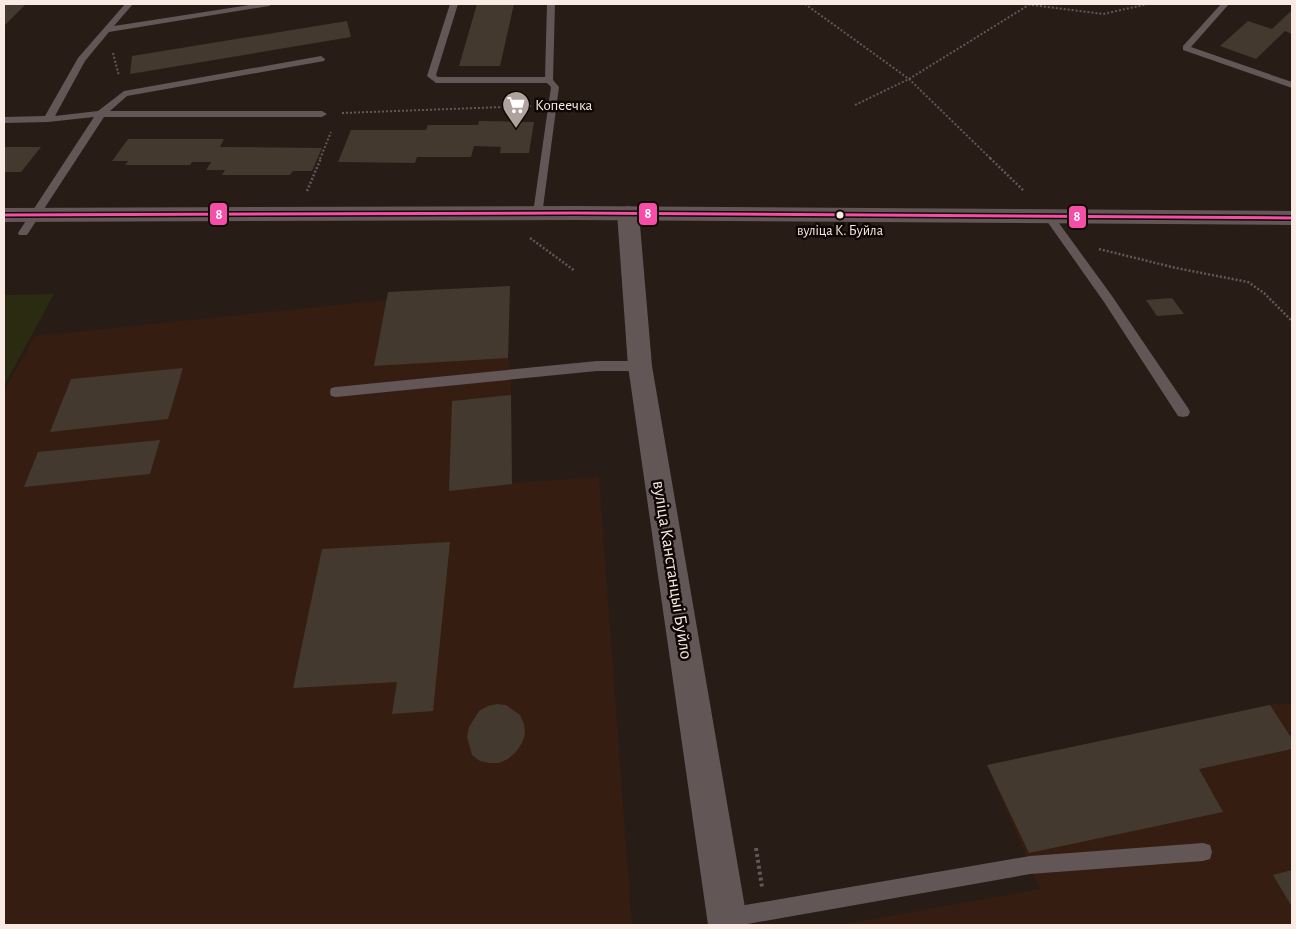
<svg xmlns="http://www.w3.org/2000/svg" width="1296" height="929" viewBox="0 0 1296 929" font-family="'Alegreya Sans',sans-serif">
	<style>
		.built { fill: #351d12 }
		.green { fill: #2b2b11 }
		.building { fill: #44392e }
		.lines { fill: none; stroke-linecap: round; stroke-linejoin: round }
		.path-far2 { stroke: #635857; stroke-width: 2; stroke-dasharray: 2 2; stroke-linecap: butt }
		.path-far1 { stroke: #635857; stroke-width: 2.5; stroke-dasharray: 2 2; stroke-linecap: butt }
		.path { stroke: #635857; stroke-width: 4; stroke-dasharray: 3 3; stroke-linecap: butt }
		.service { fill: #635656; fill-rule: evenodd }
		.minor { fill: #635656; fill-rule: evenodd }
		.tertiary { fill: #635656; fill-rule: evenodd }
		.bus-1-casing { stroke: #0f0704; stroke-width: 6 }
		.bus-1 { stroke: #f54da8; stroke-width: 3 }
		.bus-dot { fill: #f9eae4; stroke: #0f0704; stroke-width: 2 }
		.labels { text-anchor: middle; dominant-baseline: central; stroke-width: 5; stroke-linejoin: round; paint-order: stroke }
		.far-bus-label { font-size: 14px; fill: #f9eae4; stroke: #0f0704 }
		.far-poi-label { font-size: 15px; fill: #f9eae4; stroke: #0f0704; text-anchor: start }
		.street-label { font-size: 18px; fill: #f9eae4; stroke: #0f0704 }
		.line-badge { stroke: #0f0704; stroke-width: 2 }
		.badge-label { font-size: 14px; text-anchor: middle; font-weight: bold; fill: #fff }
	</style>
	<rect width="100%" height="100%" fill="#271c16"/>
	<g class="built">
		<polygon points="510,286 508,358 511,375 512,483 599,477 632,925 4,925 4,390 35,336 386,300 388,292"/>
		<polygon points="1278,703 1292,705 1292,925 839,925 1040,889 987,765"/>
	</g>
	<polygon class="green" points="54,294 4,386 4,295"/>
	<g class="building">
		<polygon points="4,4 26,4 4,26"/>
		<polygon points="477,4 514,4 500,66 459,66"/>
		<polygon points="1292,10 1292,34 1285,31 1256,59 1220,46 1248,21 1272,29"/>
		<polygon points="347,21 351,37 130,74 132,56"/>
		<polygon points="479,121 534,122 529,153 500,153 501,147 474,146 471,157 417,157 415,163 338,162 351,130 426,130 428,125 478,125"/>
		<polygon points="128,139 224,139 220,147 322,148 312,171 293,171 290,175 222,175 225,170 206,170 211,162 192,162 190,165 125,165 128,161 112,161"/>
		<polygon points="4,147 41,147 21,172 4,172"/>
		<polygon points="510,286 508,358 374,366 388,292"/>
		<polygon points="1172,298 1184,314 1157,316 1146,300"/>
		<polygon points="183,368 168,419 50,432 71,379"/>
		<polygon points="511,395 512,484 449,491 452,401"/>
		<polygon points="160,440 150,474 24,487 38,452"/>
		<polygon points="450,542 433,711 392,714 397,682 293,688 322,549"/>
		<polygon points="497,704 506,705 520,715 524,724 525,734 522,743 516,752 508,759 499,763 489,763 480,761 472,755 467,737 469,727 479,711 488,706"/>
		<polygon points="1270,705 1292,739 1292,749 1199,769 1223,812 1029,853 987,765"/>
		<polygon points="1292,870 1292,907 1273,875"/>
	</g>
	<g class="lines">
		<g class="path-far2">
			<polyline points="805,4 909,79 991,159"/>
			<polyline points="1024,4 1103,14 1148,4"/>
			<polyline points="113,53 119,76"/>
			<polyline points="855,105 909,79 1027,6"/>
			<polyline points="342,113 531,106"/>
			<polyline points="320,159 331,132"/>
		</g>
		<g class="path-far1">
			<polyline points="990,158 1024,191"/>
			<polyline points="307,191 321,158"/>
			<polyline points="530,238 575,271"/>
			<polyline points="1099,249 1176,268 1248,282 1264,293 1292,321"/>
		</g>
		<polyline class="path" points="756,848 762,887"/>
		<g class="service">
			<polygon points="125,4 133,4 114,26 256,4 273,4 269,6 109,32 85,61 55,116 98,111 124,91 321,56 325,59 324,61 127,96 110,111 322,111 327,114 322,117 104,117 27,235 19,235 18,233 94,117 48,122 4,123 4,117 45,116 78,58"/>
			<polygon points="450,4 458,4 436,75 438,77 545,77 547,4 555,4 553,80 559,87 542,215 538,216 533,213 551,87 547,83 436,83 427,76"/>
			<polygon points="1221,4 1229,4 1191,47 1292,82 1292,88 1183,50 1183,46"/>
			<polygon points="1049,214 1053,215 1112,296 1188,408 1190,412 1188,416 1183,417 1178,416 1104,302 1044,217"/>
			<polygon points="597,361 640,361 644,363 646,366 644,369 640,371 597,371 336,397 331,396 330,392 331,388 336,387"/>
			<polygon points="1203,843 1210,845 1212,852 1210,859 1203,861 1030,874 742,925 722,925 718,918 721,911 728,908 1030,856"/>
		</g>
		<polygon class="minor" points="628,206 635,208 639,213 652,366 748,925 708,925 628,366 617,213 621,208"/>
		<polygon class="tertiary" points="575,206 1292,211 1292,225 575,220 4,222 4,208"/>
		<defs>
			<polyline id="bus-1" points="4,215 575,213 1292,218"/>
		</defs>
		<use href="#bus-1" class="bus-1-casing"/>
		<use href="#bus-1" class="bus-1"/>
	</g>
	<defs>
		<symbol id="supermarket-pin" viewBox="-11 -11 22 30"><path d="M0 17L-7.5 6A9.5 9.5 0 1 1 7.5 6Z" fill="#b0a29c" stroke="#0f0704"/><path d="M-6-5.5h2.5l.6 2H6L4.5 2H-2.5L-4.4-4H-6ZM-1.5 3.2a1.3 1.3 0 1 0 .1 0ZM3 3.2a1.3 1.3 0 1 0 .1 0Z" fill="#fff"/></symbol>
	</defs>
	<g fill-rule="evenodd">
		<use href="#supermarket-pin" x="500" y="89" width="32" height="43"/>
	</g>
	<circle class="bus-dot" cx="840" cy="215" r="4.5"/>
	<g class="labels">
		<g class="far-bus-label">
			<text x="840" y="231">вуліца К. Буйла</text>
		</g>
		<g class="far-poi-label">
			<text x="535" y="105">Копеечка</text>
		</g>
		<g class="street-label">
			<text transform="translate(672 570) rotate(81)">вуліца Канстанцыі Буйло</text>
		</g>
	</g>
	<g class="line-badge">
		<rect x="638" y="202" width="20" height="24" rx="5" fill="#f54da8"/>
		<rect x="209" y="202" width="19" height="24" rx="5" fill="#f54da8"/>
		<rect x="1068" y="205" width="19" height="24" rx="5" fill="#f54da8"/>
	</g>
	<g class="badge-label">
		<text x="648" y="218">8</text>
		<text x="219" y="219">8</text>
		<text x="1077" y="221">8</text>
	</g>
	<rect width="1296" height="929" fill="none" stroke="#f9eae4" stroke-width="10"/>
</svg>
